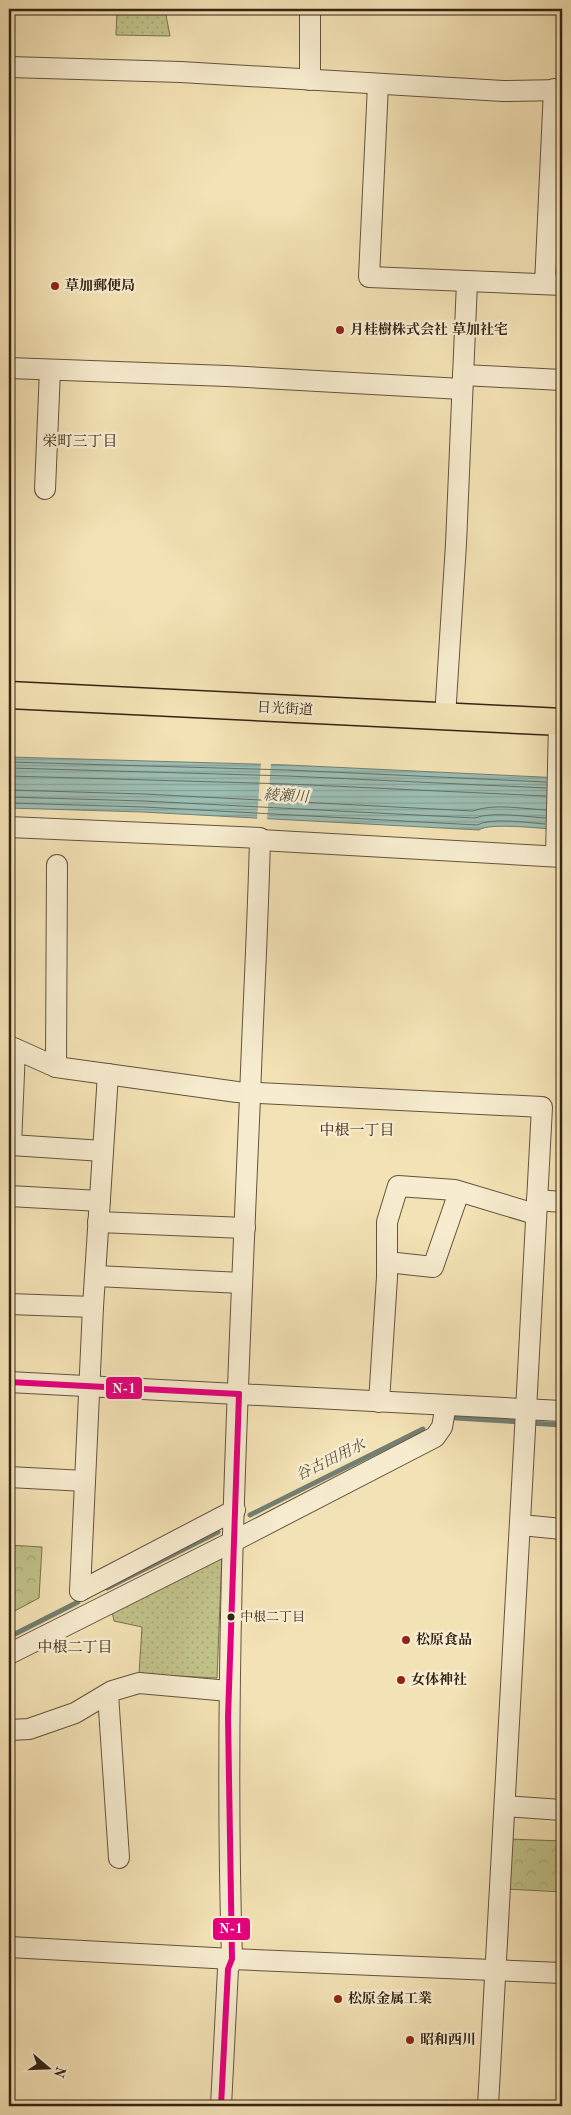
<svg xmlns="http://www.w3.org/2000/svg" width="571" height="2115" viewBox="0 0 571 2115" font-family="'Old Standard TT','Noto Serif JP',serif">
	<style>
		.grass { fill: url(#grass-dots); stroke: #7b724f }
		.forest { fill: url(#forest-crowns); stroke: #7b724f }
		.water { fill: url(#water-rules); stroke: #737f73 }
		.pier { fill: #f3e2b5 }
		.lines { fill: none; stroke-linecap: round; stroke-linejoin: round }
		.shore { stroke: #687064; stroke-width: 1 }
		.stream { stroke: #737f73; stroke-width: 5 }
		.minor-casing { stroke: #64533d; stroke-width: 22 }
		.major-casing { stroke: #352315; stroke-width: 29 }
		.minor { stroke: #f7eccf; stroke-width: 20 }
		.major { stroke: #f3e2b5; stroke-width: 26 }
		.bus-1-casing { stroke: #f7eccf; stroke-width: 10 }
		.bus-1 { stroke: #e5007d; stroke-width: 6 }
		.poi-dot { fill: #8f2418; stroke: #f7eccf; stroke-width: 2 }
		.bus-dot { fill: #352315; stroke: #f7eccf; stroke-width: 2 }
		.labels { text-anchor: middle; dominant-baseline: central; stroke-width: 5; stroke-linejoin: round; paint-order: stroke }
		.bus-label { font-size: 13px; fill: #352315; stroke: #f7eccf; text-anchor: start }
		.poi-label { font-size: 14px; font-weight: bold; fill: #352315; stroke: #f7eccf; text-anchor: start }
		.street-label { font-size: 14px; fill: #352315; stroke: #f7eccf }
		.neighbourhood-label { font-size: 15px; fill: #352315; stroke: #f7eccf }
		.water-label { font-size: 15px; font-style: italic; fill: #545144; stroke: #f7eccf }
		.line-badge { stroke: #f7eccf; stroke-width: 2 }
		.badge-label { font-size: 14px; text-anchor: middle; font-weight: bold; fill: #fff }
	</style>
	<defs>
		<pattern id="grass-dots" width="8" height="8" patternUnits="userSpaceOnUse" patternTransform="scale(1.25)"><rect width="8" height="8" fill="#c1c289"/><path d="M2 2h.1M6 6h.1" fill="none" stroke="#a6a675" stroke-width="1.8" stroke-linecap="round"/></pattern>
		<pattern id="forest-crowns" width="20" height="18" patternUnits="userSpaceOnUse" patternTransform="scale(1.25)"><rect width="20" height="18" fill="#c1c289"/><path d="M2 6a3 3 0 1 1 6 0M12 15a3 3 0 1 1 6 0" fill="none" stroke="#a6a675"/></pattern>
		<pattern id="water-rules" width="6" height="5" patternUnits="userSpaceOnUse" patternTransform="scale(1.25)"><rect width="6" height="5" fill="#9cbdb2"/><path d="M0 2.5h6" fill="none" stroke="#87a298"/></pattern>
	</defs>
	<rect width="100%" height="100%" fill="#f3e2b5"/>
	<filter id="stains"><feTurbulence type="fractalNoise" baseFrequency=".004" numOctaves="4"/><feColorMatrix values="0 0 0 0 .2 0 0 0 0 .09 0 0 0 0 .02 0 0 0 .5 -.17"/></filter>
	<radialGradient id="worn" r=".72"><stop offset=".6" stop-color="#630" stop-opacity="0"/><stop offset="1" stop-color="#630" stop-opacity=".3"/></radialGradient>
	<g class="grass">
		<polygon points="117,9 161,9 166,15 170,36 116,35"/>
		<polygon points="222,1554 217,1678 139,1674 142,1627 114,1621 112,1611"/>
	</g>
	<g class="forest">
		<polygon points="9,1545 42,1547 39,1598 9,1614"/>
		<polygon points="509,1839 562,1841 562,1892 506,1889"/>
	</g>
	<path class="water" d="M9 757 288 765 562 778V830C547 829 489 822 479 830L143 812 9 808Z"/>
	<polygon class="pier" points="261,762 271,762 267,821 257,820"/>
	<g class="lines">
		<g class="shore">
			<polyline points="9,762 288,770 546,782"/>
			<polyline points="9,768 288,776 546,788"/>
			<polyline points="9,776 288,784 546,796"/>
			<path d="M9 790 144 794 473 811C494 803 523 809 546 810"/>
			<path d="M9 797 144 801 475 818C493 811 526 817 546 818"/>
			<path d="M9 803 144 807 477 825C492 817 528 823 545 824"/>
		</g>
		<g class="stream">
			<polyline points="456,1418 522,1422"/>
			<polyline points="530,1423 562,1425"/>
			<polyline points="250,1515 423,1429"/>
			<polyline points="107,1588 218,1532"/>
			<polyline points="9,1637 78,1602"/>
		</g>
		<defs>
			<g id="minor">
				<polyline points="310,9 310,80"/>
				<polyline points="9,67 181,72 503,91 562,90"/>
				<polyline points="378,85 369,277 562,285"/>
				<polyline points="545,284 554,89"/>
				<polyline points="9,368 227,376 462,389"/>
				<polyline points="463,375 562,380"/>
				<polyline points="45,489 50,370"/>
				<polyline points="445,717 456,544 467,282"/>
				<path d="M9 827 260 838C258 924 253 1010 250 1097 238 1384 223 1672 232 1959L228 1969 221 2106"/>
				<polyline points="260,840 562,857"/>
				<polyline points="556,856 559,722"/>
				<path d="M9 1046 56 1067 237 1092 542 1107C524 1440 508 1773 488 2106"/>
				<polyline points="15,1049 11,1145 103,1151"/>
				<polyline points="56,1067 57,865"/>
				<polyline points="9,1196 100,1201"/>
				<polyline points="537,1200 562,1202"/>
				<polyline points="98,1222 245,1228"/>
				<polyline points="387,1262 433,1267 459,1192"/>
				<polyline points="96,1276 242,1283"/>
				<polyline points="9,1304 93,1307"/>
				<polyline points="9,1382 562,1411"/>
				<polyline points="379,1402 387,1277 387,1222 398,1186 455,1190 535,1214"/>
				<polyline points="9,1477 85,1481"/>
				<polyline points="521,1525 562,1529"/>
				<polyline points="80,1591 93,1307 108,1074"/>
				<polyline points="80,1591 235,1510"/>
				<polyline points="9,1654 234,1541 435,1437 442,1427 446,1405"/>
				<polyline points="108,1694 119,1858"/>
				<polyline points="9,1730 29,1729 75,1713 112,1691 139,1683 229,1691"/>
				<polyline points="505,1806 562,1810"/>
				<polyline points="9,1947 232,1959 562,1973"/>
			</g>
			<polyline id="major" points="9,695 562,722"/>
		</defs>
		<use href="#minor" class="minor-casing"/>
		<use href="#major" class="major-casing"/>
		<use href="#minor" class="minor"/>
		<use href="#major" class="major"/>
		<defs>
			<g id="bus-1">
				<polyline points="9,1382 239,1394"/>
				<polyline points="221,2106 228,1969 232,1959 228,1717 239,1394"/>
			</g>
		</defs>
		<use href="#bus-1" class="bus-1-casing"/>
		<use href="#bus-1" class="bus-1"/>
	</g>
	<g class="poi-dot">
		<circle cx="55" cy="286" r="5"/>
		<circle cx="340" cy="330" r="5"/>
		<circle cx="406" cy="1640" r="5"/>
		<circle cx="401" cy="1680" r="5"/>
		<circle cx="338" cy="1999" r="5"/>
		<circle cx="410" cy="2040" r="5"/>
	</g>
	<circle class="bus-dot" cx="231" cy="1617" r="4.5"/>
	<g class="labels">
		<g class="bus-label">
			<text x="240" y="1617">中根二丁目</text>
		</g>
		<g class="poi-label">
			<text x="65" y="286">草加郵便局</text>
			<text x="350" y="330">月桂樹株式会社 草加社宅</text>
			<text x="416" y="1640">松原食品</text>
			<text x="411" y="1680">女体神社</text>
			<text x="348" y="1999">松原金属工業</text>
			<text x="420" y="2040">昭和西川</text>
		</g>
		<g class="street-label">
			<text transform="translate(285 709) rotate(3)">日光街道</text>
		</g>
		<g class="neighbourhood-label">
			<text x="80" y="442">栄町三丁目</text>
			<text x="357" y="1131">中根一丁目</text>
			<text x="75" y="1648">中根二丁目</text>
		</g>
		<g class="water-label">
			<text transform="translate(286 797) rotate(3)">綾瀬川</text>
			<text transform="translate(331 1461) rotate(-26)">谷古田用水</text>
		</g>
	</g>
	<g class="line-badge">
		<rect x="105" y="1376" width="38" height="24" rx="5" fill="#e5007d"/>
		<rect x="212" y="1917" width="39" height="24" rx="5" fill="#e5007d"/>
	</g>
	<g class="badge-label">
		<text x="124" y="1393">N-1</text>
		<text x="231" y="1933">N-1</text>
	</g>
	<rect width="571" height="2115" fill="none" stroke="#f3e2b5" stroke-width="30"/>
	<rect x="10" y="10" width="551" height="2095" fill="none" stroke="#352315" stroke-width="2.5"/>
	<rect x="15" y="15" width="541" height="2085" fill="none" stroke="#352315"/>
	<g transform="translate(48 2068) rotate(109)" stroke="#f7eccf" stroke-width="4" paint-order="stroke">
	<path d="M0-4L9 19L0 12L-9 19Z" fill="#352315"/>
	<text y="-8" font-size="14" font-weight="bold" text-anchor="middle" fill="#352315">N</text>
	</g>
	<rect width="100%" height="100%" filter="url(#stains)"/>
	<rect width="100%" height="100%" fill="url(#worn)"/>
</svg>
